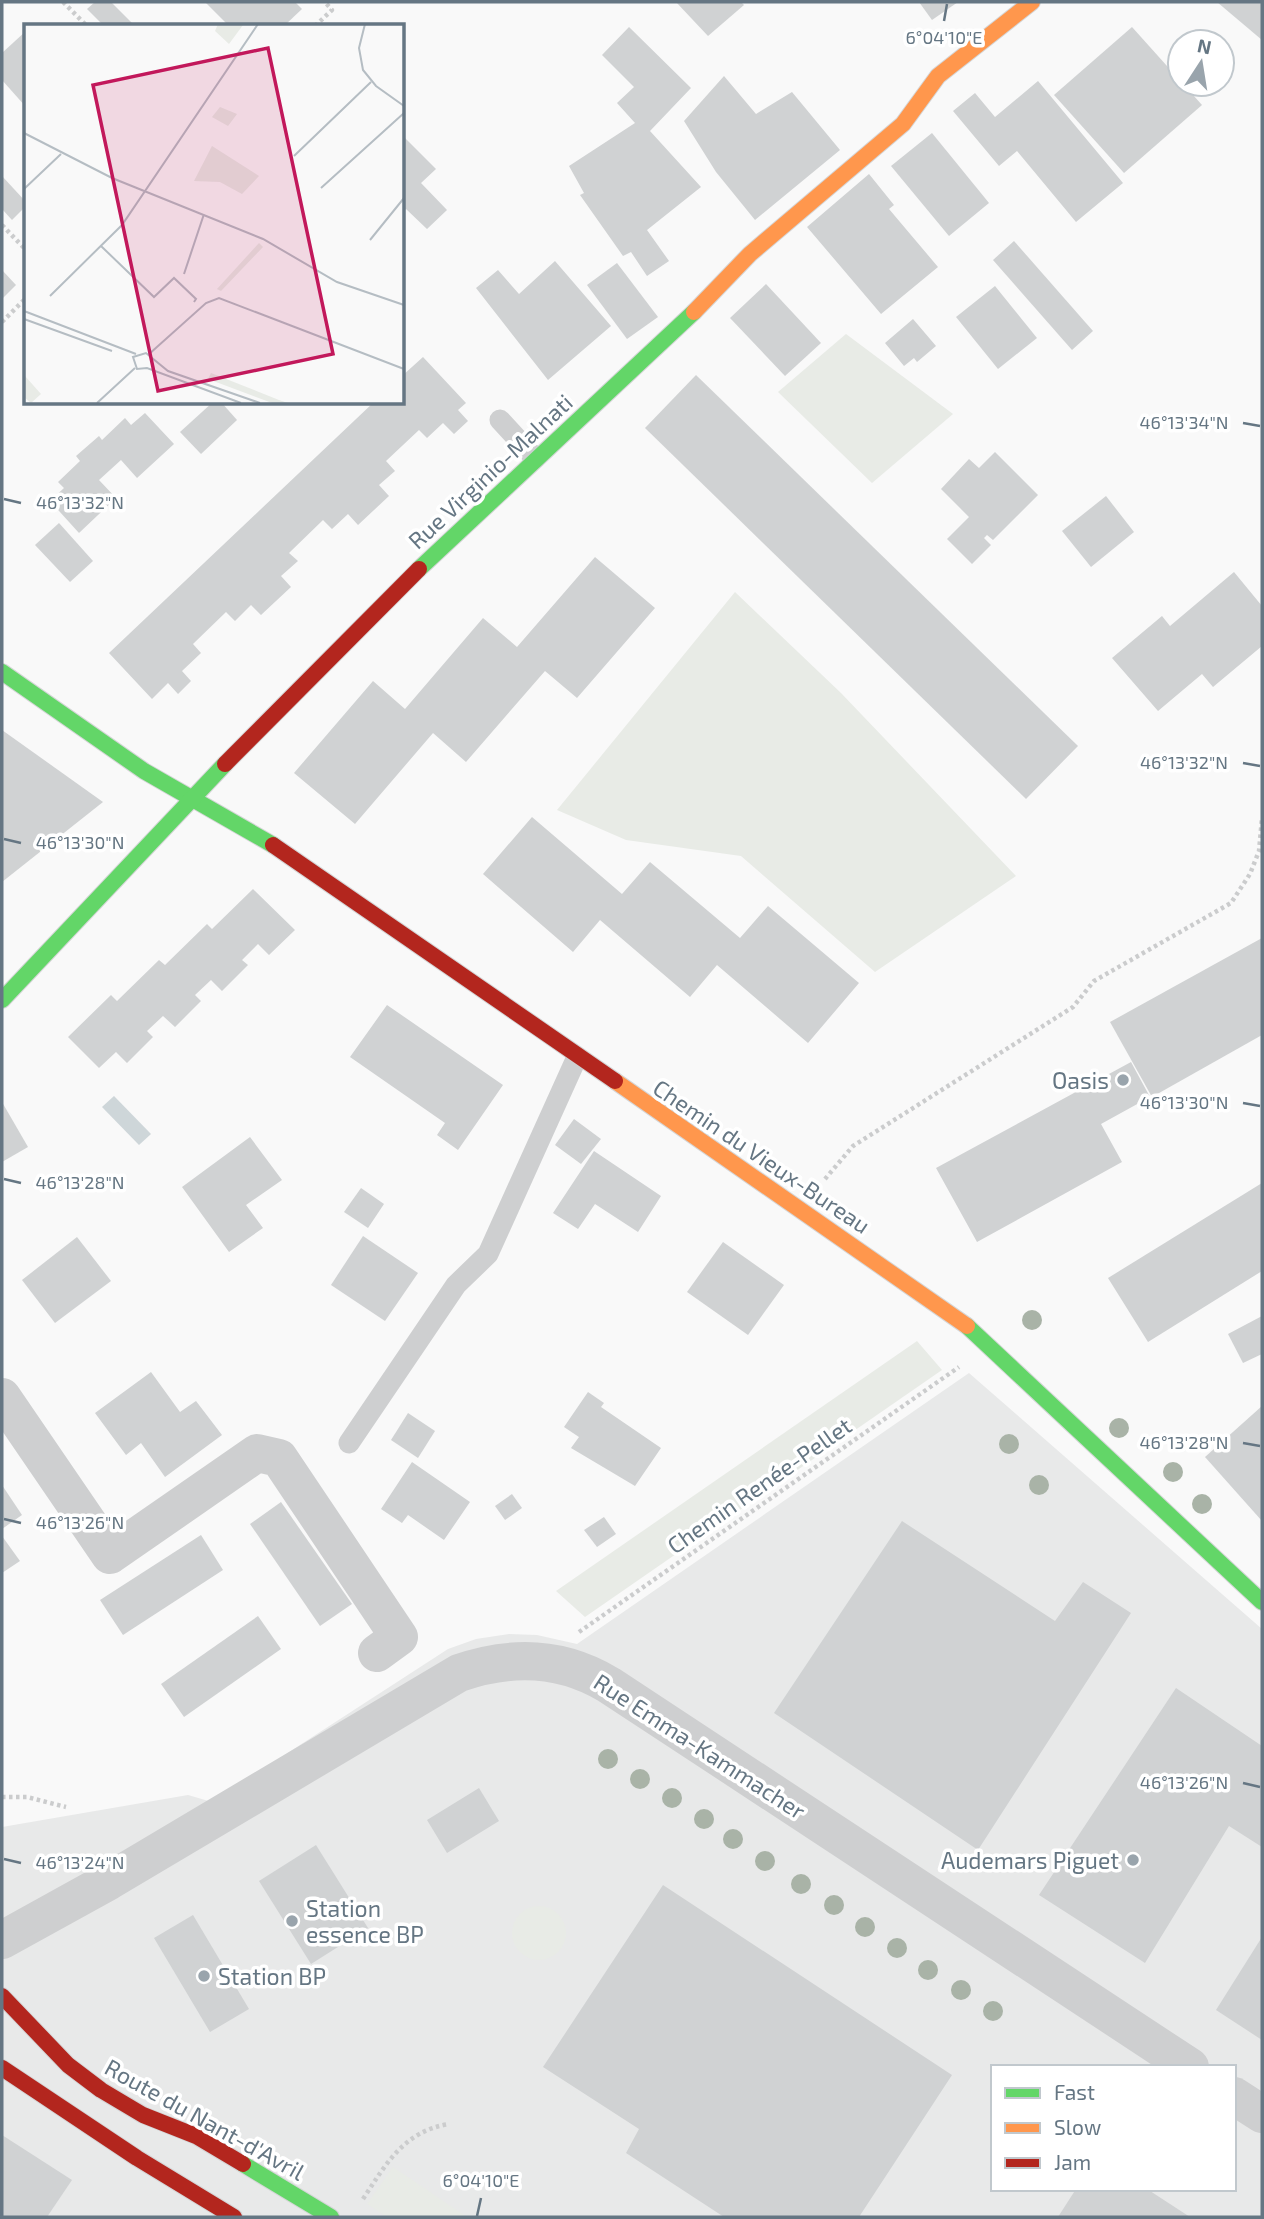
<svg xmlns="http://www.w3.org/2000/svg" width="1264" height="2219" viewBox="0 0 1264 2219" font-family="'Exo 2',sans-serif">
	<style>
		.built { fill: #e8e9e9; fill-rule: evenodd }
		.green { fill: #e8ebe6 }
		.water { fill: #ced6d9 }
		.building { fill: #d0d2d3 }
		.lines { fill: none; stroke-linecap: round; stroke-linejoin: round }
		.fast-casing { stroke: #d5d6d7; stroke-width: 18 }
		.slow-casing { stroke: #d5d6d7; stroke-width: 18 }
		.jam-casing { stroke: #d5d6d7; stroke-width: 18 }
		.path { stroke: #cbcccd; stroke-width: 4.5; stroke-dasharray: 3.5 3.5; stroke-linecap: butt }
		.lane { stroke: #cecfd0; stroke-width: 21 }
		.street { stroke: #cecfd0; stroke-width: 38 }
		.fast { stroke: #63d668; stroke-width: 16 }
		.slow { stroke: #ff974d; stroke-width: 16 }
		.jam { stroke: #b3261e; stroke-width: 16 }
		.tree { fill: #a9b3a7 }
		.ticks { fill: none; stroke: #657683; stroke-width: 2.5 }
		.poi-dot { fill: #99a4ac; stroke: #fff; stroke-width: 2.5 }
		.labels { text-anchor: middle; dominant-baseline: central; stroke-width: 7; stroke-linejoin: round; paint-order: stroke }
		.street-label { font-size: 23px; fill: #657683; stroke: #fff }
		.poi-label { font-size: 23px; fill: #657683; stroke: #fff; text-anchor: end }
		.inset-road { fill: none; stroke: #b5bdc3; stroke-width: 2 }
		.view { fill: #c2185b; fill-opacity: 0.15; stroke: #c2185b; stroke-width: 3.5 }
		.inset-edge { fill: none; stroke: #657683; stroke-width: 3.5 }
		.ticks-label { font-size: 18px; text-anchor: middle; fill: #657683; stroke: #fff; stroke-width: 7; stroke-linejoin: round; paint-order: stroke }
	</style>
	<rect width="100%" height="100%" fill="#f9f9f9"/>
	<path class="built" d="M969 1373 1262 1629V2217H2V1827L188 1795 212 1802 448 1649 476 1639 509 1634 537 1635 577 1644ZM993 2067H1234V2189H993Z"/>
	<g class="green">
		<polygon points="846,334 953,414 872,483 778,392"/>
		<polygon points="735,592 841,693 1016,876 875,972 741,856 626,840 557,810"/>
		<polygon points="917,1341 942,1370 585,1617 556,1591"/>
		<circle cx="539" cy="1933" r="27"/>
		<polygon points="393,2167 467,2217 387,2217 367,2204"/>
	</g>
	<polygon class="water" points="114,1096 151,1134 139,1145 102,1107"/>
	<g class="building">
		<polygon points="95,2 111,2 133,24 104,26 87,9"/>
		<polygon points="205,2 295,2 302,9 284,26 229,26"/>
		<polygon points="676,2 741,2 744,5 708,36"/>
		<polygon points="919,2 958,2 932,20"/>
		<polygon points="1217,2 1262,2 1262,40"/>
		<polygon points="629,27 691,88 650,131 701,187 647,230 669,261 647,276 631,252 623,256 580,195 584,193 569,166 635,123 617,103 634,87 602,55"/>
		<polygon points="1132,27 1202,105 1124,173 1054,95"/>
		<polygon points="26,31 26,107 2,80 2,53"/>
		<polygon points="724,76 756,114 792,92 840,150 755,220 716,172 684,121"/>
		<polygon points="1038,81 1123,183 1076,222 1017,151 999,166 953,111 975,93 995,117"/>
		<polygon points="932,133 989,203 949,236 891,166"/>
		<polygon points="402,135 436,169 421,183 447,210 427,229 406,209 402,213"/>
		<polygon points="869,174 894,205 889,209 938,267 881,314 807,227"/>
		<polygon points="2,176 26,202 26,206 12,220 2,209"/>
		<polygon points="1014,241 1093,331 1072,350 993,260"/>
		<polygon points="555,261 611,326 548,380 476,288 498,270 519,294"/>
		<polygon points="617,263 658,317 627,339 587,285"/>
		<polygon points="2,270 16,285 2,299"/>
		<polygon points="766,284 821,343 785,376 730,318"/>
		<polygon points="995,286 1037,338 998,369 956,317"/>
		<polygon points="913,319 936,346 917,362 914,358 904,366 885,343"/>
		<polygon points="423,357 466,403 458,410 468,421 454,434 443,423 427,438 419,430 386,461 395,471 379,485 389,496 358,525 348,514 332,529 323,520 289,553 298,561 281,576 291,587 261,615 251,605 235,621 226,612 193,644 201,653 182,671 191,681 178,694 168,683 152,699 109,653 374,402 402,402 402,376"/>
		<polygon points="696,375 1078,746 1026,799 645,428"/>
		<polygon points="213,402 221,402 237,420 201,454 180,432"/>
		<polygon points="145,413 174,444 137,478 121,460 99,480 116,498 79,533 50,501 64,488 58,482 80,461 76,456 99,436 102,440 125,418 131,425"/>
		<polygon points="995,452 1038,495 993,540 987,535 984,538 991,545 972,564 947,539 969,517 941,489 969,459 979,468"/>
		<polygon points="1106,496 1134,532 1091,567 1062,531"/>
		<polygon points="59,523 93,561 70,582 35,545"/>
		<polygon points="595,557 655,608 577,698 545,671 466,762 433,733 355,824 294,773 373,681 405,709 483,618 517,647"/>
		<polygon points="1234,572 1262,606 1262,646 1213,687 1202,674 1158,711 1112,658 1162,616 1170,626"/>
		<polygon points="2,730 103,802 2,882"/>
		<polygon points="532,817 622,894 650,862 740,938 768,906 859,983 808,1043 717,965 690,997 600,920 573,952 483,874"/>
		<polygon points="253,889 295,930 269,955 258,944 242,960 248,965 222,991 211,980 195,995 201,1001 175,1027 163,1016 147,1031 153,1037 127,1063 116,1052 99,1068 68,1037 111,995 117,1001 159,960 165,965 207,924 212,929"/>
		<polygon points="1262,938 1262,1035 1152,1097 1110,1022"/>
		<polygon points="387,1005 503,1085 458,1150 437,1135 445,1123 350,1057"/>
		<polygon points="1131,1062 1150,1097 1101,1124 1122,1162 977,1242 936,1168"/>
		<polygon points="2,1102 28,1147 2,1162"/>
		<polygon points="574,1119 601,1139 581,1164 555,1145"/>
		<polygon points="250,1137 282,1180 246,1205 263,1228 229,1252 182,1187"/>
		<polygon points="594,1151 661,1196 638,1232 595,1204 578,1229 553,1213"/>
		<polygon points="1262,1183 1262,1271 1148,1342 1108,1278"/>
		<polygon points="361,1188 384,1204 368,1228 344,1212"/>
		<polygon points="363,1236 418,1273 385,1321 331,1285"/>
		<polygon points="77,1237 111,1281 55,1323 22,1280"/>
		<polygon points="723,1242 784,1285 748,1335 687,1292"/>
		<polygon points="1262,1316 1262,1354 1243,1363 1228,1334"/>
		<polygon points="151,1372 180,1412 196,1401 222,1435 165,1477 141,1443 126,1455 95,1413"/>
		<polygon points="588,1392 604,1403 601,1407 661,1448 635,1486 571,1448 579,1437 564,1427"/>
		<polygon points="1262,1406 1262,1521 1205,1457"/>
		<polygon points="408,1413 435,1431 418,1458 391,1440"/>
		<polygon points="412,1462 470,1502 444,1540 408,1515 402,1523 381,1509"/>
		<polygon points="2,1485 22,1515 2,1529"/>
		<polygon points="512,1494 522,1508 505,1520 495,1506"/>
		<polygon points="281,1502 352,1604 320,1626 250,1524"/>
		<polygon points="604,1517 616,1534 597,1547 584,1530"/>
		<polygon points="902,1521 1055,1621 1083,1582 1131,1613 978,1850 774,1713"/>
		<polygon points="201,1535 223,1570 123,1635 100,1600"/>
		<polygon points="2,1536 20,1561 2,1573"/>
		<polygon points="258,1616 281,1649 184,1717 161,1684"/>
		<polygon points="1176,1688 1262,1746 1262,1847 1229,1826 1145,1963 1039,1895"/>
		<polygon points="479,1788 499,1821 447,1853 427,1820"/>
		<polygon points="316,1845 368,1928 311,1964 259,1881"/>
		<polygon points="663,1885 952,2075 859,2217 724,2217 626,2153 639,2129 543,2067"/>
		<polygon points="193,1915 249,2009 210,2032 154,1938"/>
		<polygon points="1262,1937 1262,2040 1216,2010"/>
		<polygon points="2,2135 72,2180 47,2217 2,2217"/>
		<polygon points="1076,2189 1147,2189 1190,2217 1058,2217"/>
	</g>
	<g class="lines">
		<defs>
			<g id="fast">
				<polyline points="419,569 694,312"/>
				<polyline points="2,672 144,771 273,845"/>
				<polyline points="2,1000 225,764"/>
				<polyline points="967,1326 1262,1602"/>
				<polyline points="243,2164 331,2217"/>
			</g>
			<g id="slow">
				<polyline points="694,312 750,254 903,124 938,76 1032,2"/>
				<polyline points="615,1081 967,1326"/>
			</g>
			<g id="jam">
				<polyline points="225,764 419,569"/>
				<polyline points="273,845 615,1081"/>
				<polyline points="2,1996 68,2065 101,2090 143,2115 196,2136 243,2164"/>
				<polyline points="2,2068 137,2158 234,2217"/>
			</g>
		</defs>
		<use href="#fast" class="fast-casing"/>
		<use href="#slow" class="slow-casing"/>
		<use href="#jam" class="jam-casing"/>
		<g class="path">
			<polyline points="63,2 87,26"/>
			<polyline points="315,26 332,10 325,2"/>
			<polyline points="2,225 26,250"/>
			<polyline points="2,322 26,298"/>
			<polyline points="825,1179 853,1146 1073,1007 1094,981 1231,903 1250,874 1259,851 1262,818"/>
			<polyline points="579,1632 959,1367"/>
			<polyline points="2,1797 27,1797 66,1807"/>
			<path d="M363 2199C386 2164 404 2131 449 2124"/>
		</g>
		<g class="lane">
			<polyline points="500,420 535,458"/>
			<polyline points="349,1443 456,1285 488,1254 577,1057"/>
		</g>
		<g class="street">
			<polyline points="2,1397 110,1555 257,1453 279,1458 399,1637 377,1653"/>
			<path d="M2 1940 109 1881 459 1673C511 1655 561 1656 609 1685L1190 2067"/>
			<polyline points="1234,2096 1262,2114"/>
		</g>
		<use href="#fast" class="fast"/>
		<use href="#slow" class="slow"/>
		<use href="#jam" class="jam"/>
	</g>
	<g class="tree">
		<circle cx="1032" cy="1320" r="10"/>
		<circle cx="1119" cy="1428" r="10"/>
		<circle cx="1009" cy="1444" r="10"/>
		<circle cx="1173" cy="1472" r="10"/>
		<circle cx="1039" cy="1485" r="10"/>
		<circle cx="1202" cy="1504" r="10"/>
		<circle cx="608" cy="1759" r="10"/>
		<circle cx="640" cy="1779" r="10"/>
		<circle cx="672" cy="1798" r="10"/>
		<circle cx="704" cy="1819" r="10"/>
		<circle cx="733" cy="1839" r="10"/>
		<circle cx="765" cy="1861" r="10"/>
		<circle cx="801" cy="1884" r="10"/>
		<circle cx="834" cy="1905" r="10"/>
		<circle cx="865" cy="1927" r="10"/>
		<circle cx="897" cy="1948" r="10"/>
		<circle cx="928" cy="1970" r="10"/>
		<circle cx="961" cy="1990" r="10"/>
		<circle cx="993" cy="2011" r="10"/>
	</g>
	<path class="ticks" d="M944 21 947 4M1243 423 1260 426M4 499 21 503M1243 763 1260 766M4 839 21 843M1243 1103 1260 1106M4 1179 21 1183M1243 1443 1260 1446M4 1519 21 1523M1243 1783 1260 1787M4 1859 21 1863M477 2216 481 2198"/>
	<g class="poi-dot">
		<circle cx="1123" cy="1080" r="7"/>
		<circle cx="1133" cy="1860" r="7"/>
		<circle cx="292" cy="1921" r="7"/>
		<circle cx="204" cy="1976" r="7"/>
	</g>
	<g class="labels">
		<g class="street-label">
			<text transform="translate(490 471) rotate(-43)">Rue Virginio-Malnati</text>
			<text transform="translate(762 1156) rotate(34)">Chemin du Vieux-Bureau</text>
			<text transform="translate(759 1485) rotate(-35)">Chemin Renée-Pellet</text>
			<text transform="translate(700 1746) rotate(33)">Rue Emma-Kammacher</text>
			<text transform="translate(205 2119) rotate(29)">Route du Nant-d'Avril</text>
		</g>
		<g class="poi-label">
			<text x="1109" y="1080">Oasis</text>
			<text x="1119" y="1860">Audemars Piguet</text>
			<text x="306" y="1908" text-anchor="start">Station<tspan x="306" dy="26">essence BP</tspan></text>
			<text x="218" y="1976" text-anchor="start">Station BP</text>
		</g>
	</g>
	<g transform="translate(24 24)">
		<rect width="380" height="380" fill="#f9f9f9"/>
		<path d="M194 0H218L219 1 205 20 191 7ZM196 83 213 90 204 102 188 93ZM188 122 235 152 218 170 196 158 170 157ZM235 219 239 223 197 267 193 265ZM187 349 255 376 264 379H248L184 355ZM1 352 17 370 7 379 0 373Z" fill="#e8ebe6"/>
		<path class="inset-road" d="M341 0 335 24 339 46 352 62 380 82M0 109 88 154 239 215 313 258 380 281M270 132 347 58M297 164 380 89M0 165 37 130M346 216 380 174M77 222 130 273 150 254 172 275 170 278M160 250 180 190M26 272 98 201 234 0M0 287 112 330M0 295 88 327M124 331 182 279 195 274 380 345M73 379 111 344M217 379 123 344 113 345 109 333 122 329 144 347 236 379"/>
		<path class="view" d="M244 24 309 330 134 367 69 61Z"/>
		<rect width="380" height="380" class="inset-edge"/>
	</g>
	<g class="ticks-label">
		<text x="944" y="44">6°04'10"E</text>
		<text x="1184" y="429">46°13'34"N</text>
		<text x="80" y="509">46°13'32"N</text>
		<text x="1184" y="769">46°13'32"N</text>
		<text x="80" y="849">46°13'30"N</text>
		<text x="1184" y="1109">46°13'30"N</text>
		<text x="80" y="1189">46°13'28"N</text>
		<text x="1184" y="1449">46°13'28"N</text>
		<text x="80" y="1529">46°13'26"N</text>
		<text x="1184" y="1789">46°13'26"N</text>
		<text x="80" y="1869">46°13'24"N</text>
		<text x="481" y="2187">6°04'10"E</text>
	</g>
	<rect width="1264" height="2219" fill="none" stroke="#657683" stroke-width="7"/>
	<rect x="991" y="2065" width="245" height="126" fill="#ffffff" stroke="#c1c8cd" stroke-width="2"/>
	<rect x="1005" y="2088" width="35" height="10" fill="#63d668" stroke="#c1c8cd" stroke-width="2"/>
	<text x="1054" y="2100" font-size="21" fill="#657683">Fast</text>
	<rect x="1005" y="2123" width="35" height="10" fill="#ff974d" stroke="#c1c8cd" stroke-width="2"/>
	<text x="1054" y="2135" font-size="21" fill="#657683">Slow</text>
	<rect x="1005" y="2158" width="35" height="10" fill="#b3261e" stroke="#c1c8cd" stroke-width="2"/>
	<text x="1054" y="2170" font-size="21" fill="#657683">Jam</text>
	<g transform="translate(1201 63) rotate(12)"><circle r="33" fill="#ffffff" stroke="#c1c8cd" stroke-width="2"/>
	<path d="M0-5L12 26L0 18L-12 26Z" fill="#99a4ac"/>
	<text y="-10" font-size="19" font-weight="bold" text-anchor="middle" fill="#657683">N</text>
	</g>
</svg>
